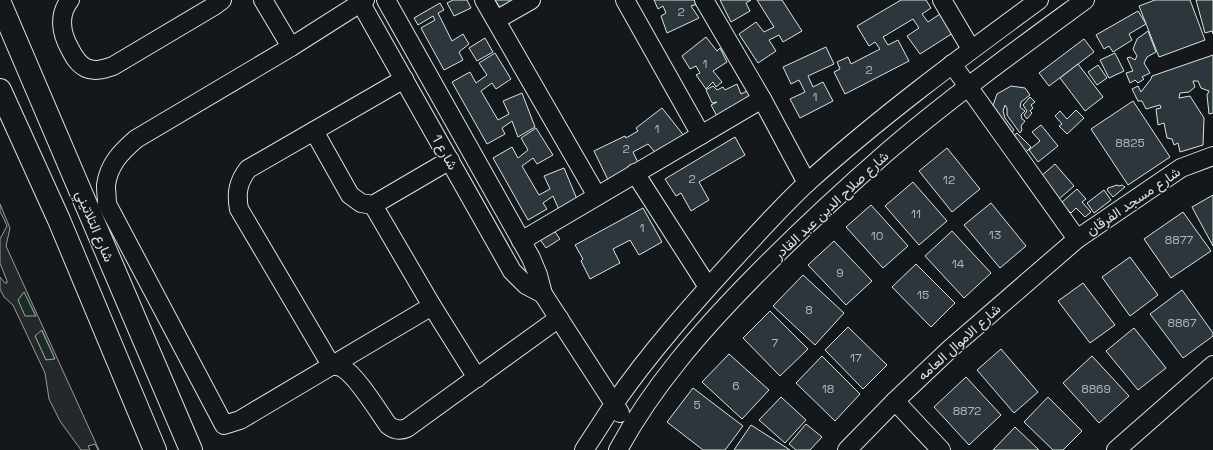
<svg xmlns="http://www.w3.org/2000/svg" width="1213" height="450" viewBox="0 0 1213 450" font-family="'Space Grotesk',Vazirmatn,sans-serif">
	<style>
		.green { fill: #1a2d24; stroke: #939e99 }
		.parking { fill: #24282b; stroke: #939e99; fill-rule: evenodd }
		.building { fill: #2c363c; stroke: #d8e6dc }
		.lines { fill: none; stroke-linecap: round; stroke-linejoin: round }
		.minor-casing { stroke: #d8e6dc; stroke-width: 20 }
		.major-casing { stroke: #d8e6dc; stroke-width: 24 }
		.minor { stroke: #14181c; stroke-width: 18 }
		.major { stroke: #14181c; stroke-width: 22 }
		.labels { text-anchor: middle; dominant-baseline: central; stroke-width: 3; stroke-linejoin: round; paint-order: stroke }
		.number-label { font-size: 12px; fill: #adbab4 }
		.street-label { font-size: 14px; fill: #d8e6dc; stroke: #14181c }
	</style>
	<rect width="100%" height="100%" fill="#14181c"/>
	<g class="green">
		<polygon points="24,291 36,317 25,317 18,300"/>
		<polygon points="41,329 55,359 46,360 35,336"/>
	</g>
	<path class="parking" d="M0 204 10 228 6 246 99 450H98L95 444 88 446 90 450H81L60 421 49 399 45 373 13 305 4 297 0 289V277L5 283H7V281L0 263V239L7 226 1 213 0 212ZM24 292 36 316H25L18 300ZM42 330 55 359 46 360 35 336Z"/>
	<g class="building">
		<polygon points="453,0 467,0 471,8 454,16 447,3"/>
		<polygon points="495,0 517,0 501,9"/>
		<polygon points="654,0 695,0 698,4 691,6 699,18 667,33 661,16 666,13 663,6 658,9"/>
		<polygon points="720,0 751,0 746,3 750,11 731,22"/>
		<polygon points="757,0 782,0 802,31 783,42 779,35 769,40 776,51 758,63 739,34 756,22 764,32 774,27"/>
		<polygon points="901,0 926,0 931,8 922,14 928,22 940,14 953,33 920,54 907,36 919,28 913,19 883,37 888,45 898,40 909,61 845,94 834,72 840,69 837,62 848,57 851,64 880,49 875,42 869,46 857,26"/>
		<polygon points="1155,0 1190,0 1205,40 1159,57 1139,6"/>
		<polygon points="1196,0 1213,0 1213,34 1212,31 1205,33"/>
		<polygon points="440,3 444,10 438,13 452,41 463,34 469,44 459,52 463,60 444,70 421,28 435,20 433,16 418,25 414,18"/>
		<polygon points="1138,11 1146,24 1129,34 1132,40 1113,52 1109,46 1104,49 1096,35"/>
		<polygon points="1148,31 1156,52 1147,57 1144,63 1150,73 1142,77 1144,79 1138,83 1135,80 1130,83 1126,73 1133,71 1127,58 1130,57 1135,60 1137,56 1133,49 1137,39"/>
		<polygon points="706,37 717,51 720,48 727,62 713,71 722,82 716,87 713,82 706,89 696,75 700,73 696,66 690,69 682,56"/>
		<polygon points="485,38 493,52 477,61 469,48"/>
		<polygon points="1084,39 1094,52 1049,86 1039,73"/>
		<polygon points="826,47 834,64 808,76 813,87 823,82 833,101 800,118 790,99 805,92 799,80 791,84 783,67"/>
		<polygon points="495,53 511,79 496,89 492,83 481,91 498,120 509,114 503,101 522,93 535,127 518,137 512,121 502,128 505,134 487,144 452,82 470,72 476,83 487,75 479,63"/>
		<polygon points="1115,53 1124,71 1109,78 1100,60"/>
		<polygon points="1213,55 1213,113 1209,114 1207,95 1209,91 1201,88 1198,81 1193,81 1195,87 1189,92 1180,93 1179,98 1190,96 1204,118 1203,145 1180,152 1178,143 1174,145 1172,139 1167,138 1164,123 1158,125 1156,109 1161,108 1160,105 1146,109 1142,101 1138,101 1132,89 1138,86 1141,92 1151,79 1152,76"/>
		<polygon points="1078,64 1103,97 1085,111 1060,78"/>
		<polygon points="1098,65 1107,78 1097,85 1088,72"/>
		<polygon points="737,84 741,94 753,88 758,100 719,120 711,105 717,102 712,103 706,90 713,86 717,90 723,87 725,90"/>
		<polygon points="1011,86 1025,88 1030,95 1021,102 1020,107 1025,111 1021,115 1022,119 1025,121 1021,126 1022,130 1020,133 1007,115 1007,108 1005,105 1003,111 1005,118 1014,130 1009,136 991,111 997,94"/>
		<polygon points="1030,97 1035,102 1031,105 1033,108 1030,111 1032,113 1027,119 1024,115 1027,111 1023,105"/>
		<polygon points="1133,101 1170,157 1128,185 1091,129"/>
		<polygon points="662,108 685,137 659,157 648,144 633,152 640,167 609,182 594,151 625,136 626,138 638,131 636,128"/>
		<polygon points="1076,110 1084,118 1067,134 1059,126 1062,124 1055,116 1060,111 1067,119"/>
		<polygon points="1041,125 1058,146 1038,162 1029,150 1040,141 1032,132"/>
		<polygon points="536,128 553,155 537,164 533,158 522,166 539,195 550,189 544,176 564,168 579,204 560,212 553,196 543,203 547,209 528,220 493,158 512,147 518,158 528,150 521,138"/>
		<polygon points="1017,133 1031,147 1025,153 1010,139"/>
		<polygon points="735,137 745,155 699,182 709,200 691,211 681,193 676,196 665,179"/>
		<polygon points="947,148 980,189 952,212 919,171"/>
		<polygon points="1055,164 1074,186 1059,199 1040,177"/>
		<polygon points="913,182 947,221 919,245 885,206"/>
		<polygon points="1117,185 1119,186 1122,185 1125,187 1113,197 1107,190 1108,188"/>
		<polygon points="1077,189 1086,199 1082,202 1091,212 1085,217 1076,208 1071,213 1061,203"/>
		<polygon points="1104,190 1111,200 1094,213 1087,203"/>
		<polygon points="1213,195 1213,246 1192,207"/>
		<polygon points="991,203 1026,246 1000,268 964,225"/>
		<polygon points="871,205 908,246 883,268 846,227"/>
		<polygon points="643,208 662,242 639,255 630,240 613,249 620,263 590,279 581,261 583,259 575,245"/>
		<polygon points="1183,212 1211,251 1171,278 1144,239"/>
		<polygon points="553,229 560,239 546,248 539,238"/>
		<polygon points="952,231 991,273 964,298 925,256"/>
		<polygon points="834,241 872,281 846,305 808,265"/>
		<polygon points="1130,257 1158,295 1130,316 1102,277"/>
		<polygon points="916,264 955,303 931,327 892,287"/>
		<polygon points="803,275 844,313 815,345 773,306"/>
		<polygon points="1083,283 1115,325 1090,343 1058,301"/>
		<polygon points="1182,290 1213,333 1213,336 1183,358 1150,314"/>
		<polygon points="770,311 808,349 780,376 743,338"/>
		<polygon points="848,327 887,365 863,389 825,350"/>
		<polygon points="1134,328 1166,368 1138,390 1106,351"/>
		<polygon points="1001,349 1038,392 1014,413 977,370"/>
		<polygon points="729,354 769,390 742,419 702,382"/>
		<polygon points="822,356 860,394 835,421 796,383"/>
		<polygon points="1092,356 1129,396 1099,423 1063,383"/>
		<polygon points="966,377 1001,415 969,445 934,407"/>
		<polygon points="693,388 743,426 725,450 703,450 667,422"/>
		<polygon points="781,397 806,420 785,443 759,420"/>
		<polygon points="1048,397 1082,431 1063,450 1053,450 1024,422"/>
		<polygon points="806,424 822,437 810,450 796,450 789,444"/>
		<polygon points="751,425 790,450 734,450"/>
		<polygon points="1015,427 1039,450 993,450"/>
	</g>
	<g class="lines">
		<defs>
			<g id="minor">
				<path d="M70 0C58 15 61 33 70 49 74 57 78 64 86 68 95 72 104 69 113 66L214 6 222 0"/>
				<polyline points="263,0 291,47"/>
				<polyline points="359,0 512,271 526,285 543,294"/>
				<path d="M365 0 291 47 136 139C121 152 109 164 106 185 106 191 107 198 107 204L224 425 240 420 432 306"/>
				<polyline points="386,0 531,258 538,275 543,294 620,413"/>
				<polyline points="484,0 597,196"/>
				<polyline points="625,0 701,135"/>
				<polyline points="704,0 762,99 807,183"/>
				<polyline points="942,0 971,49"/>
				<polyline points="496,20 531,0"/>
				<polyline points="952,64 1077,239"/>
				<path d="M404 79 248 169C238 182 236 193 239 209L331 365C334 366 338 366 341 367 356 374 378 411 388 425 394 430 400 431 407 428L559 318"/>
				<polyline points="314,131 350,195 361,203 373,205 450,160"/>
				<polyline points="635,173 708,287"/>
				<polyline points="373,205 432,306 477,378"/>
				<polyline points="521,241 762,99"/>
				<polyline points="895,401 941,450"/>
				<path d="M584 450C594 435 604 419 614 404 650 352 692 305 734 259 758 233 782 206 808 182 881 116 960 58 1039 0"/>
				<path d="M618 450C652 387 701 331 751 280 794 236 840 193 887 152 950 98 1018 49 1085 0"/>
				<polyline points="847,450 895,401 951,348 1077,239 1181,168 1213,156"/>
				<polyline points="1116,450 1213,365"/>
			</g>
			<g id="major">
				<polyline points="0,3 191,450"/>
				<polyline points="0,90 59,220 155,450"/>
			</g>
		</defs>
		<use href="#minor" class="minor-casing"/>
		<use href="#major" class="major-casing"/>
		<use href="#minor" class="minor"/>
		<use href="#major" class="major"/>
	</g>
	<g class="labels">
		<g class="number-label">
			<text x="681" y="12">2</text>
			<text x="705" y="64">1</text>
			<text x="869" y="70">2</text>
			<text x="815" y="97">1</text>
			<text x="657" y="129">1</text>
			<text x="1130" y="143">8825</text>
			<text x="626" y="149">2</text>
			<text x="692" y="179">2</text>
			<text x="949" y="180">12</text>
			<text x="916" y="214">11</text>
			<text x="642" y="228">1</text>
			<text x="995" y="235">13</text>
			<text x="877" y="236">10</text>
			<text x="1179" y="240">8877</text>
			<text x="958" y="264">14</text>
			<text x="840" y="273">9</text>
			<text x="923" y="295">15</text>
			<text x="809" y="310">8</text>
			<text x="1182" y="323">8867</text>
			<text x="775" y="343">7</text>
			<text x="856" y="358">17</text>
			<text x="736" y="386">6</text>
			<text x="828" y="389">18</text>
			<text x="1096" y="389">8869</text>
			<text x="697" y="405">5</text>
			<text x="967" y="411">8872</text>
		</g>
		<g class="street-label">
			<text transform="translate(445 152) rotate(61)">شارع 1</text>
			<text transform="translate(1133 201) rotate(-34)">شارع مسجد الفرقان</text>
			<text transform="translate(831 205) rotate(-43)">شارع صلاح الدين عبد القادر</text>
			<text transform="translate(95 226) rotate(67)">شارع التلاتيني</text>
			<text transform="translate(959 342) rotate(-42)">شارع الاموال العامه</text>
		</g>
	</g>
</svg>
